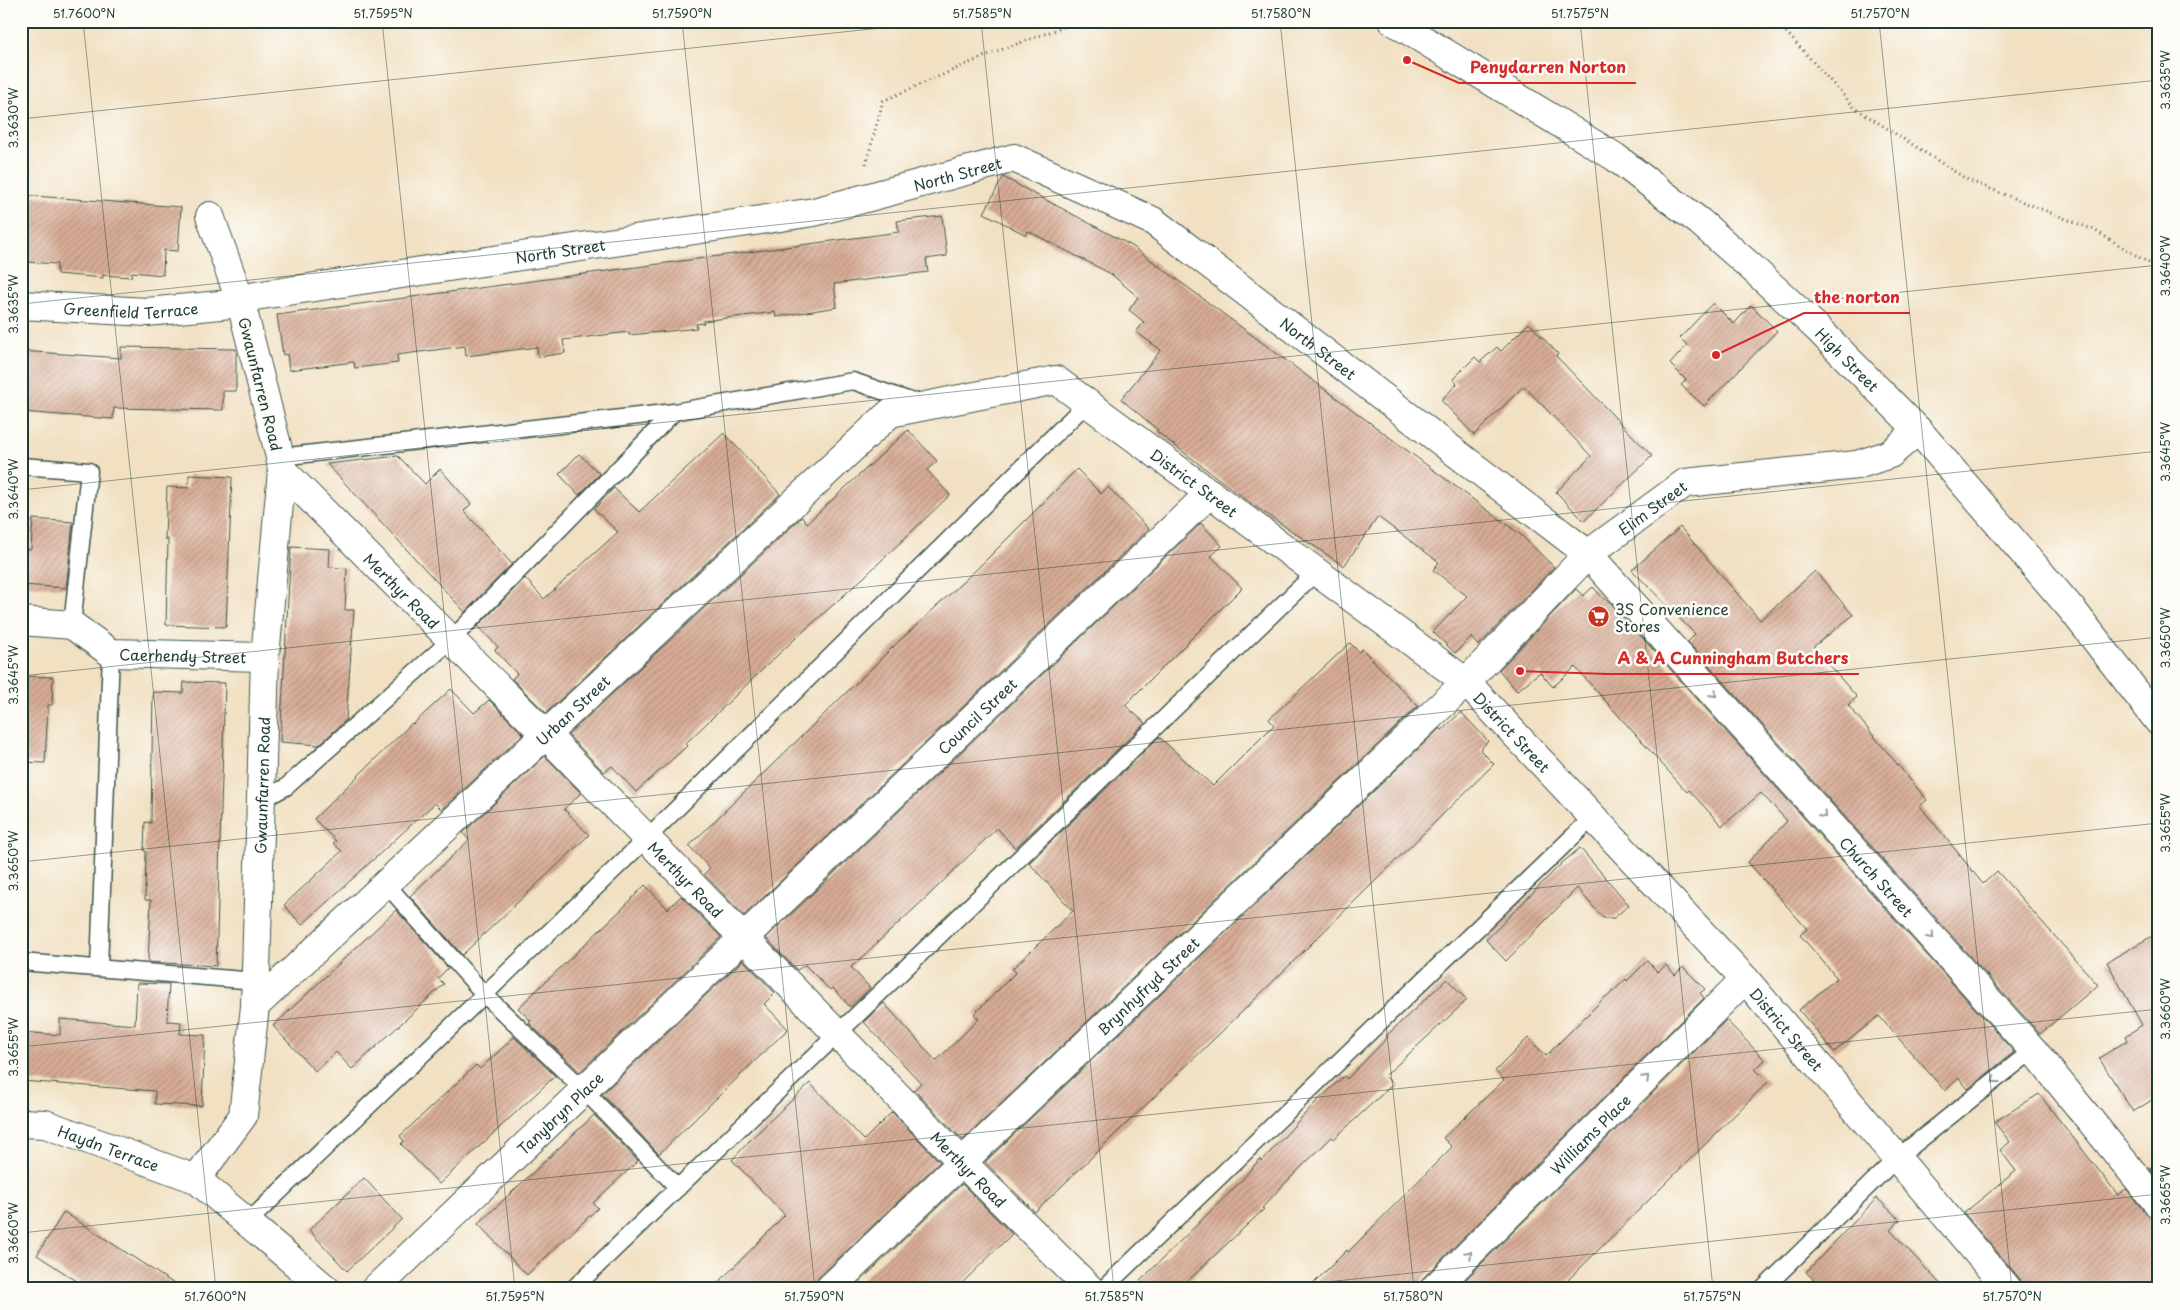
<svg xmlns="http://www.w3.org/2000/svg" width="2180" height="1310" viewBox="0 0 2180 1310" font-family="'Playpen Sans',sans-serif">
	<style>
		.building { fill: url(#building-hatch) }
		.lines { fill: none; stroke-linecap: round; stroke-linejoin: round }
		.service-casing { stroke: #3e5549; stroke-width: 19 }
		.minor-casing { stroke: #3e5549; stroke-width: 30 }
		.tertiary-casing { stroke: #3e5549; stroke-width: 30 }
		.path { stroke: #3e5549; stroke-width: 3; stroke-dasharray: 1 4; stroke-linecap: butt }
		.service { stroke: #fff; stroke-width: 16 }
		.minor { stroke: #fff; stroke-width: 28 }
		.tertiary { stroke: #fff; stroke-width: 28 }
		.oneway { stroke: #8f9e9a }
		.ticks { fill: none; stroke: #1f3d34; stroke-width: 1; stroke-opacity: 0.45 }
		.labels { text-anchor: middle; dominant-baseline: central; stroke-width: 5; stroke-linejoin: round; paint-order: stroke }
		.street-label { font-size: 15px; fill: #1f3d34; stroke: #fdfcf7 }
		.poi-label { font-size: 15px; fill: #1f3d34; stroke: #fdfcf7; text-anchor: start }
		.leader { fill: none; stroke: #d62828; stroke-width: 2 }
		.callout-dot { fill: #d62828; stroke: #fdfcf7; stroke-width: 2 }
		.callout-label { font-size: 16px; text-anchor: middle; font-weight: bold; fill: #d62828; stroke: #fdfcf7; stroke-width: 5; stroke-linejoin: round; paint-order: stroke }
		.neatline { fill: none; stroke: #1f3d34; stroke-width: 2 }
		.ticks-label { font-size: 12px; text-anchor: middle; fill: #1f3d34 }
	</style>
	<defs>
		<pattern id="building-hatch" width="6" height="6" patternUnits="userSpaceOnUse" patternTransform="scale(1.25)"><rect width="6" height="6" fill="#d8ac96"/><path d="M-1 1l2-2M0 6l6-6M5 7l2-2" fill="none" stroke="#af8d7b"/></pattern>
	</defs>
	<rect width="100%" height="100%" fill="#fdfcf7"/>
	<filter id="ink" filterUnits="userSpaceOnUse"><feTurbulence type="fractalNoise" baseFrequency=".02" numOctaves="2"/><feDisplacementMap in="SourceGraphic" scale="10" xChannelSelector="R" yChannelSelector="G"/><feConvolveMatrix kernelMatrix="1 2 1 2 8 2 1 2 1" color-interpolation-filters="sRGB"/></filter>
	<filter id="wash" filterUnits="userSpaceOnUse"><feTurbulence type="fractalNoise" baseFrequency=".0096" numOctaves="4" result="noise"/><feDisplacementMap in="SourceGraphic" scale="20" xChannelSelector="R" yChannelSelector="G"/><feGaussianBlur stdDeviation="1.12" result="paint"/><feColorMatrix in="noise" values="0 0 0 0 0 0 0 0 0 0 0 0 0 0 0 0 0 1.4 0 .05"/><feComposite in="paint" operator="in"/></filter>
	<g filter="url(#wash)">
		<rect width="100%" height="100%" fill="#f1e0c2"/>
		<g id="blocks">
			<g class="building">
				<polygon points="1003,177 1132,246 1521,535 1554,567 1478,646 1471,637 1455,653 1433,632 1467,596 1433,570 1439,562 1378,517 1344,566 1253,505 1157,432 1158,430 1121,399 1161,350 1136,332 1144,322 1129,310 1138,297 1111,274 1028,231 1026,235 984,213"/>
				<polygon points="21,195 181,207 178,251 164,250 163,275 132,272 131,277 103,275 103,278 57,274 57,264 27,262 29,240 21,239"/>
				<polygon points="942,216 947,256 926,259 928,272 834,284 837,307 776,317 775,312 703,321 704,323 696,324 697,328 660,332 629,335 629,332 563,340 565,353 538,357 537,347 466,356 465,346 397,355 398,363 355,368 354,362 289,370 287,354 283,355 277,315 899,232 897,221"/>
				<polygon points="1713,303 1734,324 1751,305 1777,331 1704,406 1681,385 1686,380 1670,364 1687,345 1680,338"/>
				<polygon points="1529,323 1558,354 1556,356 1652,456 1584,521 1556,492 1591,456 1524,386 1474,435 1441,400 1457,384 1453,379 1475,357 1480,362 1497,347 1501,351"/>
				<polygon points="121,347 236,349 236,391 223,391 223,410 114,408 113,419 21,412 21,351 121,358"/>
				<polygon points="908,430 937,461 927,470 950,495 862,579 786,647 685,744 687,746 636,792 612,766 604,772 568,735 802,517 807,523"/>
				<polygon points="724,433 780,494 546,713 512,679 517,674 495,650 498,647 478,626 525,578 544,599 618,532 594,509 614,488 639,512"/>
				<polygon points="579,454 600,474 579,495 559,474"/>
				<polygon points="398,456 425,484 440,469 471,504 464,511 512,564 465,612 327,464"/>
				<polygon points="1077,469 1101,494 1108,487 1149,529 744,916 704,874 710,868 689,846 893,647 979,567"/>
				<polygon points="189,475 232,477 226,627 166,625 168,539 165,539 167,487 188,488"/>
				<polygon points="33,519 73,522 66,588 21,585 21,549 31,549"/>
				<polygon points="1201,523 1222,546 1211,556 1242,588 1125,705 1145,723 1015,848 997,828 928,896 851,967 870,988 850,1007 833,988 830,990 805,965 797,970 766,938"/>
				<polygon points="1680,527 1760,620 1815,571 1853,615 1813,647 1857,697 1848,705 1927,800 1920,806 1983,884 1997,871 2098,985 2040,1034 1688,642 1695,634 1632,570"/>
				<polygon points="291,547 330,549 329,567 347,568 345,610 354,610 346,720 319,745 280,742"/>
				<polygon points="1593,587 1602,597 1610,602 2014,1052 1968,1089 1959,1078 1945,1091 1879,1016 1834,1052 1799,1010 1837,978 1800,935 1807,929 1748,862 1787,821 1761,793 1722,826 1689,790 1687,792 1575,667 1553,687 1540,672 1517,691 1499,670 1576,589 1583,596"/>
				<polygon points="1350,643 1359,652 1362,649 1418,706 963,1140 914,1090 921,1083 864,1022 884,1003 936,1061 979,1019 974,1014 1016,972 1012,969 1073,911 1029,863 1159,737 1213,786 1274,725 1269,719"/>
				<polygon points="21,676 53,677 52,705 48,705 45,763 21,762"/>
				<polygon points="184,682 225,683 216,966 148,962 151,900 145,900 146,851 144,851 145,822 151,823 153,692 183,693"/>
				<polygon points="451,689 474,713 489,700 523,734 442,810 435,803 302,925 284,905 342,851 333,843 336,841 314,819 412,723 413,724"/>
				<polygon points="1461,712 1488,741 1480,750 1494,764 1245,1009 1035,1212 985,1162 1440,728 1442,730"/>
				<polygon points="545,756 581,793 564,809 589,835 462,955 410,896 469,840 463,833"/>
				<polygon points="1580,848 1629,905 1614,918 1603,918 1577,888 1506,961 1486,940 1562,863"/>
				<polygon points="645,885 668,909 681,896 721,937 580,1072 529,1023 531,1021 518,1008 621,910"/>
				<polygon points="396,910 448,968 438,978 444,984 352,1069 336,1052 315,1071 273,1026"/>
				<polygon points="2159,932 2159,1098 2158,1096 2133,1112 2099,1058 2128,1040 2126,1036 2142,1025 2107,962"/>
				<polygon points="743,960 775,993 764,1004 788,1029 659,1154 602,1094"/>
				<polygon points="1647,961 1658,972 1666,965 1675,975 1683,967 1705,989 1700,993 1704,998 1423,1278 1419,1289 1308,1289 1347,1250 1348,1252 1452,1147 1443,1138 1504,1080 1495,1071 1528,1038 1546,1056 1605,997 1606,998 1626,979 1627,981"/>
				<polygon points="1447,979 1467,1000 1385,1076 1393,1084 1334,1139 1332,1137 1285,1183 1262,1208 1264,1209 1179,1289 1132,1289 1240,1182 1260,1159 1262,1161 1314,1104 1344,1076 1347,1079 1388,1037 1386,1036"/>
				<polygon points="137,983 169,984 167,1021 181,1022 180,1034 205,1035 202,1106 155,1104 155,1091 21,1081 21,1032 60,1035 60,1019 135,1025"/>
				<polygon points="1726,1020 1765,1060 1755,1069 1768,1082 1559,1289 1456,1289"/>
				<polygon points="514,1037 555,1076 439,1184 401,1144 404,1141 400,1136 476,1065 480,1069"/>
				<polygon points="810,1083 864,1140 892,1112 940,1162 818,1278 814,1289 712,1289 785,1215 732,1160 752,1138"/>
				<polygon points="2039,1094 2118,1195 2126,1189 2147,1215 2153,1219 2159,1220 2159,1289 2023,1289 2020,1279 1964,1213 2016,1171 2000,1150 2010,1142 1994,1122"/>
				<polygon points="594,1115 638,1161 593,1203 598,1208 527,1275 478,1224"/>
				<polygon points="2159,1161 2159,1180 2150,1169"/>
				<polygon points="364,1178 402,1219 347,1271 309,1230"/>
				<polygon points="962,1184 1012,1234 956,1289 852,1289"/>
				<polygon points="1877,1198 1900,1220 1890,1230 1945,1289 1823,1289 1806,1272"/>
				<polygon points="64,1212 182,1289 89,1289 37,1255"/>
			</g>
		</g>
	</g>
	<g filter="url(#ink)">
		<use href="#blocks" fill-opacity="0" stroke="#3e5549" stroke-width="1"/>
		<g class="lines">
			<defs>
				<g id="service">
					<polyline points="280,457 674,412 853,381 919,404"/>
					<polyline points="21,466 89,471 72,625"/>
					<polyline points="261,800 286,787 451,640 674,412"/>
					<polyline points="386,884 484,994 584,1090 678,1188"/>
					<polyline points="21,962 256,981"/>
					<polyline points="99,968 111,653"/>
					<polyline points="247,1223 647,838 1087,403"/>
					<polyline points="573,1289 1317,571"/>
					<polyline points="1103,1289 1593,817"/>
					<polyline points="1763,1289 1897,1158 2033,1050"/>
				</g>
				<g id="minor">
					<path id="s1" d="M21 305 147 312 241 303 255 296 814 212 1014 158 1153 221 1588 554 2033 1050 2159 1205"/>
					<path id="s2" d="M282 470 546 735 962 1162 1090 1289"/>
					<path id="s3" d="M21 621 72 625 111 653 265 657"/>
					<path id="s4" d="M255 1006 890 413 1056 380 1466 682 1745 979 2008 1289"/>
					<path id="s5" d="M21 1123 45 1124 196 1179 326 1289"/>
					<path id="s6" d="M196 1179 243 1116 255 1006 265 657 282 470 280 457 241 303 210 216"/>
					<path id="s7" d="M375 1289 1210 493"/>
					<path id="s8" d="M829 1289 1466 682 1588 554 1685 483 1857 465 1890 454 1918 430"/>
					<path id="s9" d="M1434 1289 1745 979"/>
				</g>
				<g id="tertiary">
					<path id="s10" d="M1393 21 1615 157 1700 222 1751 267 1817 328 1918 430 2074 612 2159 722"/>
				</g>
			</defs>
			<use href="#service" class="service-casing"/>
			<use href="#minor" class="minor-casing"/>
			<use href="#tertiary" class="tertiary-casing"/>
			<g class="path">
				<polyline points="1776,21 1855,108 1968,180 2094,230 2159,269"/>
				<polyline points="866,164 883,101 992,53 1080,21"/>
			</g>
			<use href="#service" class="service"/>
			<use href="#minor" class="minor"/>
			<use href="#tertiary" class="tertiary"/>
		</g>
		<defs><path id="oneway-chevron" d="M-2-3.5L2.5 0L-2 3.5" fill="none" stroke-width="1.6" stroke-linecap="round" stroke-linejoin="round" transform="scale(1.25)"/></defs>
		<g class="oneway">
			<use href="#oneway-chevron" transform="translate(1714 694) rotate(48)"/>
			<use href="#oneway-chevron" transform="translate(1823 815) rotate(48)"/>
			<use href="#oneway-chevron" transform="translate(1931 936) rotate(48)"/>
			<use href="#oneway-chevron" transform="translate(1646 1078) rotate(-45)"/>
			<use href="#oneway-chevron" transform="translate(1995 1080) rotate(142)"/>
			<use href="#oneway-chevron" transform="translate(1469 1254) rotate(-45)"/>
		</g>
	</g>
	<path class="ticks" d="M83 21 216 1289M382 21 515 1289M682 21 815 1289M981 21 1114 1289M1280 21 1414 1289M1580 21 1713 1289M1879 21 2012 1289M21 119 947 21M21 304 2159 80M21 490 2159 265M21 676 2159 451M21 862 2159 637M21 1047 2159 823M21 1233 2159 1009M1260 1289 2159 1194"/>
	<defs>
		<symbol id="supermarket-disc" viewBox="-11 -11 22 22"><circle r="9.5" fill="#c8321e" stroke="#fdfcf7"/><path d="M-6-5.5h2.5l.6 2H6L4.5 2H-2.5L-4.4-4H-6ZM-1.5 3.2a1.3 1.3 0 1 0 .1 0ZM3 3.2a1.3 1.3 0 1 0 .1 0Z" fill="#fff"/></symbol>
	</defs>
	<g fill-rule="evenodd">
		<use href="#supermarket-disc" x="1586" y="604" width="25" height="25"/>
	</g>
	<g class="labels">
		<g class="street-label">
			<text stroke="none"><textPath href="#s1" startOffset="950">North Street</textPath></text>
			<text stroke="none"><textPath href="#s1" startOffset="545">North Street</textPath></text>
			<text stroke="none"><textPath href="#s1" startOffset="110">Greenfield Terrace</textPath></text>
			<text stroke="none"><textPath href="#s1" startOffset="1370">North Street</textPath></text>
			<text stroke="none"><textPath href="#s10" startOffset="569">High Street</textPath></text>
			<text transform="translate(261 384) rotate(76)">Gwaunfarren Road</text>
			<text stroke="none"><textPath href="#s4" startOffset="1210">District Street</textPath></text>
			<text stroke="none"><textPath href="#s8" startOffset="1136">Elim Street</textPath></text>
			<text stroke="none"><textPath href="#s2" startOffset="170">Merthyr Road</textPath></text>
			<text stroke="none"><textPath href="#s3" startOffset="171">Caerhendy Street</textPath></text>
			<text stroke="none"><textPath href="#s4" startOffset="434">Urban Street</textPath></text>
			<text stroke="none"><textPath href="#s7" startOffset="831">Council Street</textPath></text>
			<text stroke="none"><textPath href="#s4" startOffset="1615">District Street</textPath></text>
			<text stroke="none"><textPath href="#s6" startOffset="410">Gwaunfarren Road</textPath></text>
			<text stroke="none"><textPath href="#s1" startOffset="2142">Church Street</textPath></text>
			<text stroke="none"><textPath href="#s2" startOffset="575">Merthyr Road</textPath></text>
			<text stroke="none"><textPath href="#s8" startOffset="440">Brynhyfryd Street</textPath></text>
			<text stroke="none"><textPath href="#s4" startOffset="2020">District Street</textPath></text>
			<text stroke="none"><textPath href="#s7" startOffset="255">Tanybryn Place</textPath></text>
			<text stroke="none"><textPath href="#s9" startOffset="220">Williams Place</textPath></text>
			<text stroke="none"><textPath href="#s5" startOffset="92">Haydn Terrace</textPath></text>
			<text stroke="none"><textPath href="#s2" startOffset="980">Merthyr Road</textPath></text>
		</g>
		<g class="poi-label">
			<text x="1615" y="608">3S Convenience<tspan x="1615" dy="17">Stores</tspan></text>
		</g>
	</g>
	<path class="leader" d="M1407 60L1459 83H1636M1716 355L1804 313H1910M1520 671L1607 674H1859"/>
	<g class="callout-dot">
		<circle cx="1407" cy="60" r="5"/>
		<circle cx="1716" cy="355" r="5"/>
		<circle cx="1520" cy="671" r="5"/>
	</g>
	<g class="callout-label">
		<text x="1548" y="73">Penydarren Norton</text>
		<text x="1857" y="303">the norton</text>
		<text x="1733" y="664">A &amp; A Cunningham Butchers</text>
	</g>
	<rect width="2180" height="1310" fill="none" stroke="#fdfcf7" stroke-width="55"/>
	<rect x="28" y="28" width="2124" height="1254" class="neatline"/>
	<g class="ticks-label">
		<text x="84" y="18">51.7600°N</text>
		<text x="383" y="18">51.7595°N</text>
		<text x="682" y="18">51.7590°N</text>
		<text x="982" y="18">51.7585°N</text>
		<text x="1281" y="18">51.7580°N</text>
		<text x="1580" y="18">51.7575°N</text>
		<text x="1880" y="18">51.7570°N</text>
		<text transform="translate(2166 80) rotate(-90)" y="4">3.3635°W</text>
		<text transform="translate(14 118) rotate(-90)" y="4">3.3630°W</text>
		<text transform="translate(2166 266) rotate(-90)" y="4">3.3640°W</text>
		<text transform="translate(14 304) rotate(-90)" y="4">3.3635°W</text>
		<text transform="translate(2166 452) rotate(-90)" y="4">3.3645°W</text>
		<text transform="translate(14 489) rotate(-90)" y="4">3.3640°W</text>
		<text transform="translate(2166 638) rotate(-90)" y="4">3.3650°W</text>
		<text transform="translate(14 675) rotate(-90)" y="4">3.3645°W</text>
		<text transform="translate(2166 823) rotate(-90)" y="4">3.3655°W</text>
		<text transform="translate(14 861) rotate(-90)" y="4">3.3650°W</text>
		<text transform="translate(2166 1009) rotate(-90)" y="4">3.3660°W</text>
		<text transform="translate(14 1047) rotate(-90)" y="4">3.3655°W</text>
		<text transform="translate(2166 1195) rotate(-90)" y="4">3.3665°W</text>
		<text transform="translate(14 1233) rotate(-90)" y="4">3.3660°W</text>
		<text x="215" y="1301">51.7600°N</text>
		<text x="515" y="1301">51.7595°N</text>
		<text x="814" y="1301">51.7590°N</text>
		<text x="1114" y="1301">51.7585°N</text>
		<text x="1413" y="1301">51.7580°N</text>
		<text x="1712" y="1301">51.7575°N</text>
		<text x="2012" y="1301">51.7570°N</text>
	</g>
</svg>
